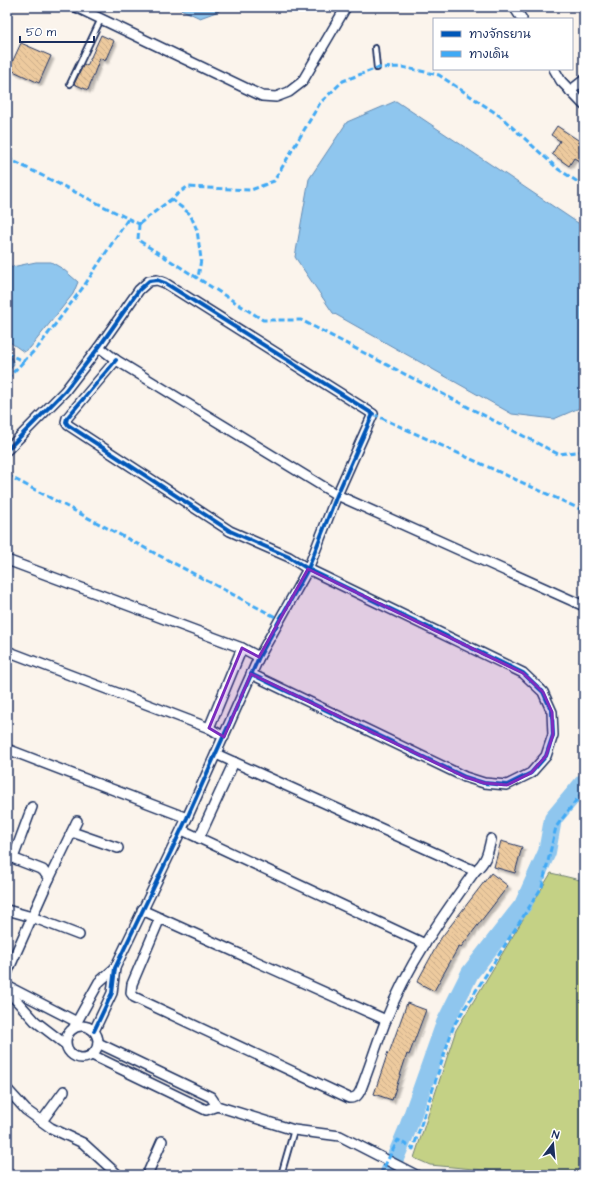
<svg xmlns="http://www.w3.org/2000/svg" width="591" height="1182" viewBox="0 0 591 1182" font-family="'Architects Daughter','Playpen Sans Thai',sans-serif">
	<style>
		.grass { fill: #c4d185; stroke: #708072 }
		.water { fill: #8fc6ee; stroke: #618ab4 }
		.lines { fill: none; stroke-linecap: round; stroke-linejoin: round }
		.river { stroke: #8fc6ee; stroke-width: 18 }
		.building { fill: url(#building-back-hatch); stroke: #1b2f5e; filter: url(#shadow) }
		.lane-casing { stroke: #1b2f5e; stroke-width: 8 }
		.street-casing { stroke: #1b2f5e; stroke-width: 12 }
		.lane { stroke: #fff; stroke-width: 4.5 }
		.street { stroke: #fff; stroke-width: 9 }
		.quiet { stroke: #3fa9f5; stroke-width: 3; stroke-dasharray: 6 3; stroke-linecap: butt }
		.cycleway-casing { stroke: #fff; stroke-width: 6 }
		.cycleway { stroke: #0057b8; stroke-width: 4 }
		.marked { fill: #7b2cbf; fill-opacity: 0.2; stroke: #7b2cbf; stroke-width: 3; stroke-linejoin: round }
	</style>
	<defs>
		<pattern id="building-back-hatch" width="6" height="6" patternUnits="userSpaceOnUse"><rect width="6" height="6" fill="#edca9e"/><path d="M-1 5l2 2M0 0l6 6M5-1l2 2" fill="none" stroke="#cbae8a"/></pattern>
		<filter id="shadow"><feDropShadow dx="3" dy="3" stdDeviation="1" flood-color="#0004"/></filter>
	</defs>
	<rect width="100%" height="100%" fill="#fbf4ec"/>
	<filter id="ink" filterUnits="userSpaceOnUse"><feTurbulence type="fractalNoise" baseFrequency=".025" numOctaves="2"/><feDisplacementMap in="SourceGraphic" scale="8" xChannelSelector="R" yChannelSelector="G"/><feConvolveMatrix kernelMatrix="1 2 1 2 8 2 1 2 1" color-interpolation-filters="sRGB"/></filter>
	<g filter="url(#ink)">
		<polygon class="grass" points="551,873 584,881 584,1166 579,1175 539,1175 430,1165 414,1158 456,1030"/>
		<g class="water">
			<polygon points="176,7 222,7 219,11 200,18"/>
			<polygon points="396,101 584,227 584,406 554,419 512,414 333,313 295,257 309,179 347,122"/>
			<polygon points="36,262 51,262 63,269 78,282 73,294 30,348 24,352 7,340 7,268"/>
			<polygon points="7,355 11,357 14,364 7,374"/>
		</g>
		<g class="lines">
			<polyline class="river" points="388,1175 407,1130 445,1023 470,973 523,905 547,852 553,819 584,782"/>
		</g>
		<g class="building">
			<polygon points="101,35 114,41 105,61 100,58 88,90 74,84 84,64 87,66"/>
			<polygon points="21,43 51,56 39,83 9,69"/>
			<polygon points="557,126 584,144 584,158 581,162 574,158 569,166 552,154 560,141 551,135"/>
			<polygon points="501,841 522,847 515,873 494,867"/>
			<polygon points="491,873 508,886 461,947 459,946 434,991 417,982 441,938"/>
			<polygon points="407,1003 426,1010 409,1055 407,1054 392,1100 374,1094 388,1052 389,1053"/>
		</g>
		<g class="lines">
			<defs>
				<g id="lane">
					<polyline points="375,48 377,68"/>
					<polyline points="70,84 101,19"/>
					<polyline points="281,1175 294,1130"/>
				</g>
				<g id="street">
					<polyline points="76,7 262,96 276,97 289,92 302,82 346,7"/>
					<polyline points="514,7 522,19"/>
					<polyline points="554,69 561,81 584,105"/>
					<polyline points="570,91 584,80"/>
					<polyline points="99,347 116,360 337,495 584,606"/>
					<polyline points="116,360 67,418 66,422 68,425 230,531 289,557 308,569 523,673 543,692 552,712 553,735 546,756 531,773 507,785 484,783 465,777 251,674"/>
					<polyline points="7,450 65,391 99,347 139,290 149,281 157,280 165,283 373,414 337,495 308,569 259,657 187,818 115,968 112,993 94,1031"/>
					<polyline points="7,560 242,648 259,657"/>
					<polyline points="7,651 209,728 224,737"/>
					<polyline points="209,728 242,648"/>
					<polyline points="7,749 187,818"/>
					<polyline points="216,754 475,871"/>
					<polyline points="182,830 425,944"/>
					<polyline points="72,832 118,848"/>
					<polyline points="199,838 234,762"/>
					<polyline points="7,856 43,870 49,879 7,973"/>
					<polyline points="13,858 32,807"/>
					<polyline points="49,879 77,821"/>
					<polyline points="7,910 32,917 79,935"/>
					<polyline points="142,910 386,1020"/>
					<path d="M160 918 132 984 131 993 134 997 349 1098C356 1098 358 1096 361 1089 370 1066 377 1043 386 1020 407 966 441 918 475 871 486 862 488 853 491 839"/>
					<polyline points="7,986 77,1022"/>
					<polyline points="7,990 35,1021 65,1044"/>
					<circle cx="82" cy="1042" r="16"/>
					<polyline points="74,1027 99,982 115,968"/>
					<polyline points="98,1043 211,1097 217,1106 294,1130 340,1136 416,1175"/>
					<polyline points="92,1055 206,1110 217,1106"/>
					<polyline points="7,1089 26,1110 51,1128 83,1143 118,1175"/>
					<polyline points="42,1121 64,1091"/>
					<polyline points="147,1175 162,1141"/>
				</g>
			</defs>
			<use href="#lane" class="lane-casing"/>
			<use href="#street" class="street-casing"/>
			<use href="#lane" class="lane"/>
			<use href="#street" class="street"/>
			<g class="quiet">
				<polyline points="7,158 139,224"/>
				<polyline points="171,199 190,214 197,230 201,259 198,278"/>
				<polyline points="139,224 187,187 251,190 274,181 320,103 343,81 377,68 402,67 439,75 500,116 558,169 584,186"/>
				<polyline points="139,224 138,240 263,320 301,320 558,454 584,451"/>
				<polyline points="7,352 14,357 24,361 39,346 84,286 128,219"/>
				<polyline points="7,379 24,361"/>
				<polyline points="373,414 584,511"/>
				<polyline points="7,475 283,621"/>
				<polyline points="380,1175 398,1140 413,1149 454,1025 542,887 556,827 584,790"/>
			</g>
			<defs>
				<g id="cycleway">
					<polyline points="116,360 67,418 66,422 68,425 230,531 289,557 308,569 523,673 543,692 552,712 553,735 546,756 531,773 507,785 484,783 465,777 251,674"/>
					<polyline points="7,450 65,391 99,347 139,290 149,281 157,280 165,283 373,414 337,495 308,569 259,657 187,818 115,968 112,993 94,1031"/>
				</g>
			</defs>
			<use href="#cycleway" class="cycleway-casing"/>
			<use href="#cycleway" class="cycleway"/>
		</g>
	</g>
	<path class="marked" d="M308 569 523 673 543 692 552 712 553 735 546 756 531 773 507 785 484 783 465 777 251 674 224 737 209 728 242 648 259 657Z"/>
	<rect width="591" height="1182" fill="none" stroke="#fff" stroke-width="24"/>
	<rect x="12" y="12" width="567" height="1158" fill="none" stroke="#1b2f5e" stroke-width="1.5" filter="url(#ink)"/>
	<rect x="433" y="18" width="140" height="52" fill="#ffffff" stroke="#a4acbf"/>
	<rect x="441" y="31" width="20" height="6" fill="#0057b8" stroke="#a4acbf"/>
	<text x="469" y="38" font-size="12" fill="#1b2f5e">ทางจักรยาน</text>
	<rect x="441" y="51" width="20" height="6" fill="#3fa9f5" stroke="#a4acbf"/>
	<text x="469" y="58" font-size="12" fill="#1b2f5e">ทางเดิน</text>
	<g transform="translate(553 1144) rotate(16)" stroke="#ffffff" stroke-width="3" paint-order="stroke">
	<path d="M0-3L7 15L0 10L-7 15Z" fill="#1b2f5e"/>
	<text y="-6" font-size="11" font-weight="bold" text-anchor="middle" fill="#1b2f5e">N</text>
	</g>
	<path d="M20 36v6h74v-6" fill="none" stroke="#1b2f5e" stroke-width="2"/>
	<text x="26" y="36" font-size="12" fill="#1b2f5e" stroke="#ffffff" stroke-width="3" paint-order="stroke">50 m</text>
</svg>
